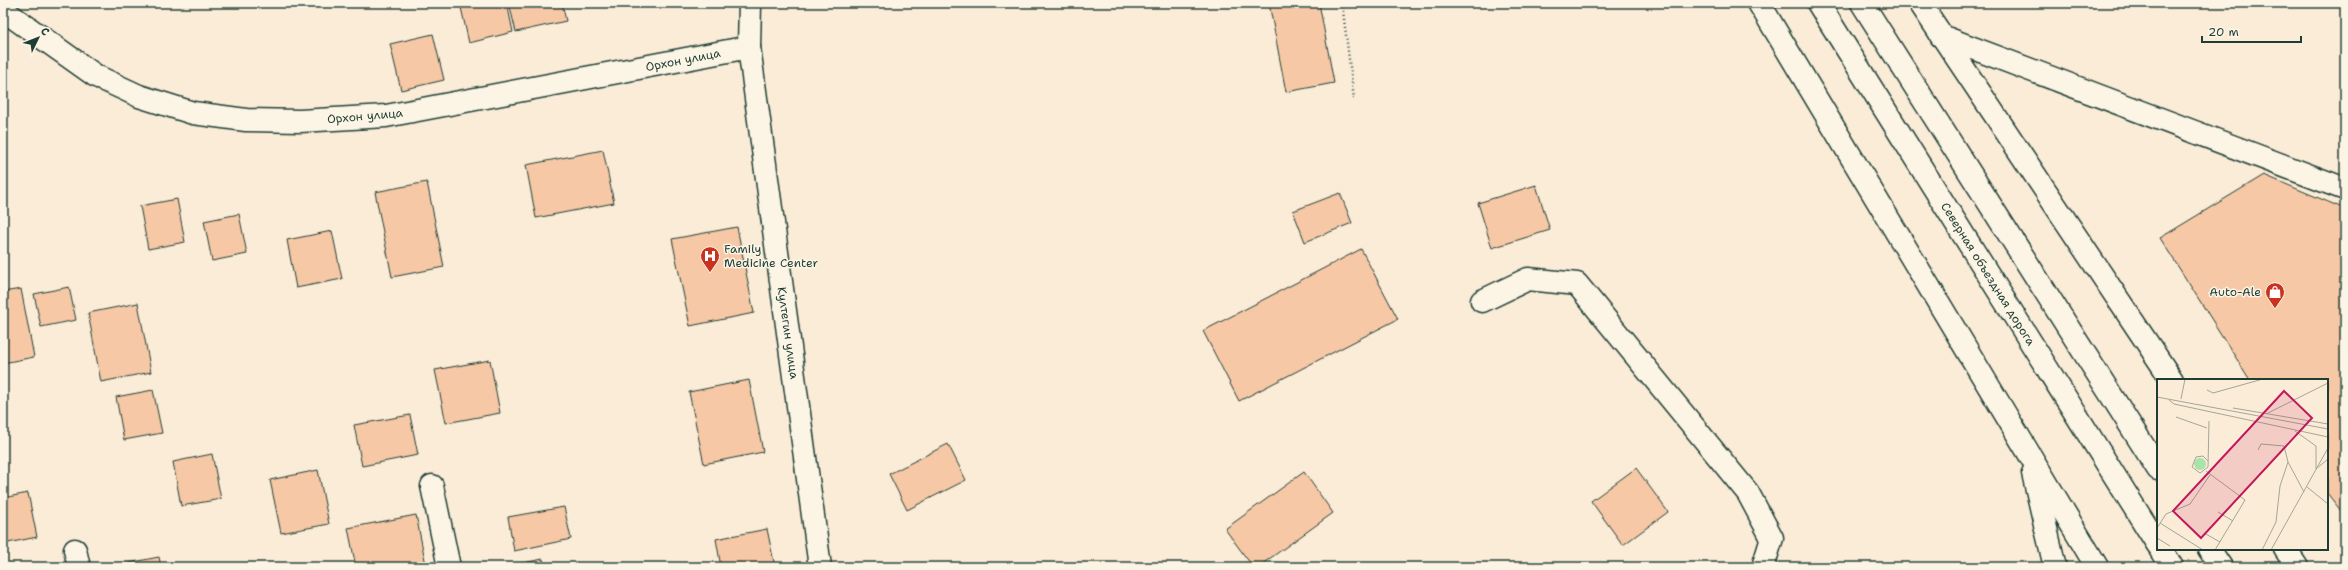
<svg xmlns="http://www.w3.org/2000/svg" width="2348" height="570" viewBox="0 0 2348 570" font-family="'Shantell Sans',sans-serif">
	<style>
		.building { fill: #f7c8a6; stroke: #1f3d34 }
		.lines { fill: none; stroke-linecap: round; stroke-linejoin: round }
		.minor-casing { stroke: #1f3d34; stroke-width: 25 }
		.highway-casing { stroke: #1f3d34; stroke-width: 25 }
		.path { stroke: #1f3d34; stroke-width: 2.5; stroke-dasharray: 1 3; stroke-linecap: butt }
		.minor { stroke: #fcf5e5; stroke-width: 22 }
		.highway { stroke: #fcf5e5; stroke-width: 22 }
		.labels { text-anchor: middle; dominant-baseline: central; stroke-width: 3; stroke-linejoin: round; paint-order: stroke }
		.street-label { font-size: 12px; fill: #1f3d34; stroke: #fcf5e5 }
		.poi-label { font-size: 12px; fill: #1f3d34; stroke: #fcf5e5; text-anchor: start }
		.inset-road { fill: none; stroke: #a3a696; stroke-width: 1 }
		.view { fill: #c2185b; fill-opacity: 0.15; stroke: #c2185b; stroke-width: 2 }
		.inset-edge { fill: none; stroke: #1f3d34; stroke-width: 2 }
	</style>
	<rect width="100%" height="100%" fill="#fbecd8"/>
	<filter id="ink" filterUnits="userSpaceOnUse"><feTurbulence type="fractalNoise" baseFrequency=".025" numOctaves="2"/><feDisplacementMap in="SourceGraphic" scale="8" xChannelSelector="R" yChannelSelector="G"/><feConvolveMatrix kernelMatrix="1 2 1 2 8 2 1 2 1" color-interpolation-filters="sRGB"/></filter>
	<g filter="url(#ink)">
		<g class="building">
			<polygon points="460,3 507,3 513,32 469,43"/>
			<polygon points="509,3 562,3 566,21 516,32"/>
			<polygon points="1269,3 1319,3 1334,83 1286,92"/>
			<polygon points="433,34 444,80 401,90 390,44"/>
			<polygon points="603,150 614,203 536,218 526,165"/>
			<polygon points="2264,175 2345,209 2345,516 2327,493 2327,380 2250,380 2160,238"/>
			<polygon points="427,182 444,267 392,277 375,192"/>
			<polygon points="1536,185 1550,230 1492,248 1478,203"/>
			<polygon points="1340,193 1352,223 1305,242 1293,211"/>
			<polygon points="177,199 185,242 148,249 140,206"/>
			<polygon points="239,214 247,254 212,261 204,221"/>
			<polygon points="737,227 754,313 690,326 672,239"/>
			<polygon points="332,231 342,279 296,288 287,240"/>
			<polygon points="1361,249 1398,319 1239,401 1203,331"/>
			<polygon points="69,287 76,320 41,327 34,294"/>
			<polygon points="21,289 34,357 3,363 3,292"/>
			<polygon points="138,303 151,372 101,382 88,313"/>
			<polygon points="490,360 500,413 446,423 435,370"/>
			<polygon points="749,380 763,452 704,464 689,392"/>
			<polygon points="153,390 162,433 124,440 116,397"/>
			<polygon points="410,415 418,455 362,466 354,425"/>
			<polygon points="948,444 966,480 907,510 889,474"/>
			<polygon points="212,454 221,499 181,506 173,462"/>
			<polygon points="1636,468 1668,512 1623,545 1591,501"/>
			<polygon points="318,470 329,524 281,533 270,480"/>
			<polygon points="1304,472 1333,513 1258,567 1253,567 1225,529"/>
			<polygon points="28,493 37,537 3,544 3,498"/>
			<polygon points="564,507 571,539 514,551 508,517"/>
			<polygon points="416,515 426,565 356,567 348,528"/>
			<polygon points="767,529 775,567 721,567 716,539"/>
			<polygon points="159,557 161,567 113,567 113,566"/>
			<polygon points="543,559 545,567 502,567"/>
			<polygon points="1583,563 1586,567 1577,567"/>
		</g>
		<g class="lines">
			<defs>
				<g id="minor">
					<polyline points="750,3 749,47 820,567"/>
					<polyline points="3,10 96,76 139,96 193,113 246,120 300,121 386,116 749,47"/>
					<polyline points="1482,301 1528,279 1577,284 1748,493 1772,538 1763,567"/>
					<polyline points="432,486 449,567"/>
					<polyline points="75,550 79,567"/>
				</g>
				<g id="highway">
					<polyline points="1759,3 2097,567"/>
					<polyline points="1818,3 2158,545"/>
					<polyline points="1862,3 2158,469"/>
					<polyline points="1920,3 2172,380"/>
					<polyline points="1941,36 2345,189"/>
					<polyline points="2033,473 2055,567"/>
					<polyline points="2161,549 2172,567"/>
					<polyline points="2209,549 2221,567"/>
					<polyline points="2285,549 2297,567"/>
				</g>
			</defs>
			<use href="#minor" class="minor-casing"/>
			<use href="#highway" class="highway-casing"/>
			<polyline class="path" points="1342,3 1354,99"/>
			<use href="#minor" class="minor"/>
			<use href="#highway" class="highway"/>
		</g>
	</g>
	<defs>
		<symbol id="hospital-pin" viewBox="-11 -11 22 30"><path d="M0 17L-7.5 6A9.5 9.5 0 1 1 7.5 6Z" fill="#c8321e" stroke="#fcf5e5"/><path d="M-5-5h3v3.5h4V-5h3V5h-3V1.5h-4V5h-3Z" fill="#fff"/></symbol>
		<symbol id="shop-pin" viewBox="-11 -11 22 30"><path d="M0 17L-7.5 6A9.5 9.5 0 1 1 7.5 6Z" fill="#c8321e" stroke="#fcf5e5"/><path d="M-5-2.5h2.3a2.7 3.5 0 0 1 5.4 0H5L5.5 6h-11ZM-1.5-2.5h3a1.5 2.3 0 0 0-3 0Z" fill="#fff"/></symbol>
	</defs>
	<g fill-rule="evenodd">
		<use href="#hospital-pin" x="699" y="245" width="22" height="30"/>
		<use href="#shop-pin" x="2264" y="281" width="22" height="30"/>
	</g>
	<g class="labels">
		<g class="street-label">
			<text transform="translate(683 60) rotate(-11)">Орхон улица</text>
			<text transform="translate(365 116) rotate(-5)">Орхон улица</text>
			<text transform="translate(1988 274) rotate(58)">Северная объездная дорога</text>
			<text transform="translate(788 333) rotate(82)">Култегин улица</text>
		</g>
		<g class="poi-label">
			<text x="724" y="249">Family<tspan x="724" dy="14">Medicine Center</tspan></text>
			<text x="2261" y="292" text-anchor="end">Auto-Ale</text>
		</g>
	</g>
	<g transform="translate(2157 379)">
		<rect width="171" height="171" fill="#fbecd8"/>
		<path d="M37 85a6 6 0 1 1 12 0a6 6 0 1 1-12 0Z" fill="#a8e3a8"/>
		<path class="inset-road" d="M50 11 56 14 106 0M0 18 171 50M24 20 28 0M12 21 17 25 171 58M76 29 171 45M109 35 171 4M19 38 50 49M138 52 159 67V90M101 71 104 65 127 67 131 83 123 107 119 143 105 171M51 82 46 77 39 78 35 88 43 94 51 88 52 42M131 83 147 113M159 90 171 80M49 92 88 121 58 171M150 108 171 125M61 133 76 142M3 144 46 171M0 149 9 135 33 125 53 96M47 154 63 163M0 159 13 167M114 171 171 69"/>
		<path class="view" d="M127 12 155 39 44 159 16 132Z"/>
		<rect width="171" height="171" class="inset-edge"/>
	</g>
	<rect width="2348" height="570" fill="none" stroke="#fcf5e5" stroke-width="16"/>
	<rect x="8" y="8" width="2332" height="554" fill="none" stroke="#1f3d34" stroke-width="1.5" filter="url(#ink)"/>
	<g transform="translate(38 38) rotate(47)" stroke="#fcf5e5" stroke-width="3" paint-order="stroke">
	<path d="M0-3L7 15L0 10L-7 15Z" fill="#1f3d34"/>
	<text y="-6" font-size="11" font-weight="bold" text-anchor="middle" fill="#1f3d34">С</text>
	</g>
	<path d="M2202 36v6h99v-6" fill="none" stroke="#1f3d34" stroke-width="2"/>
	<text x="2208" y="36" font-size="12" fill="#1f3d34" stroke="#fcf5e5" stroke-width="3" paint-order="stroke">20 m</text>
</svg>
